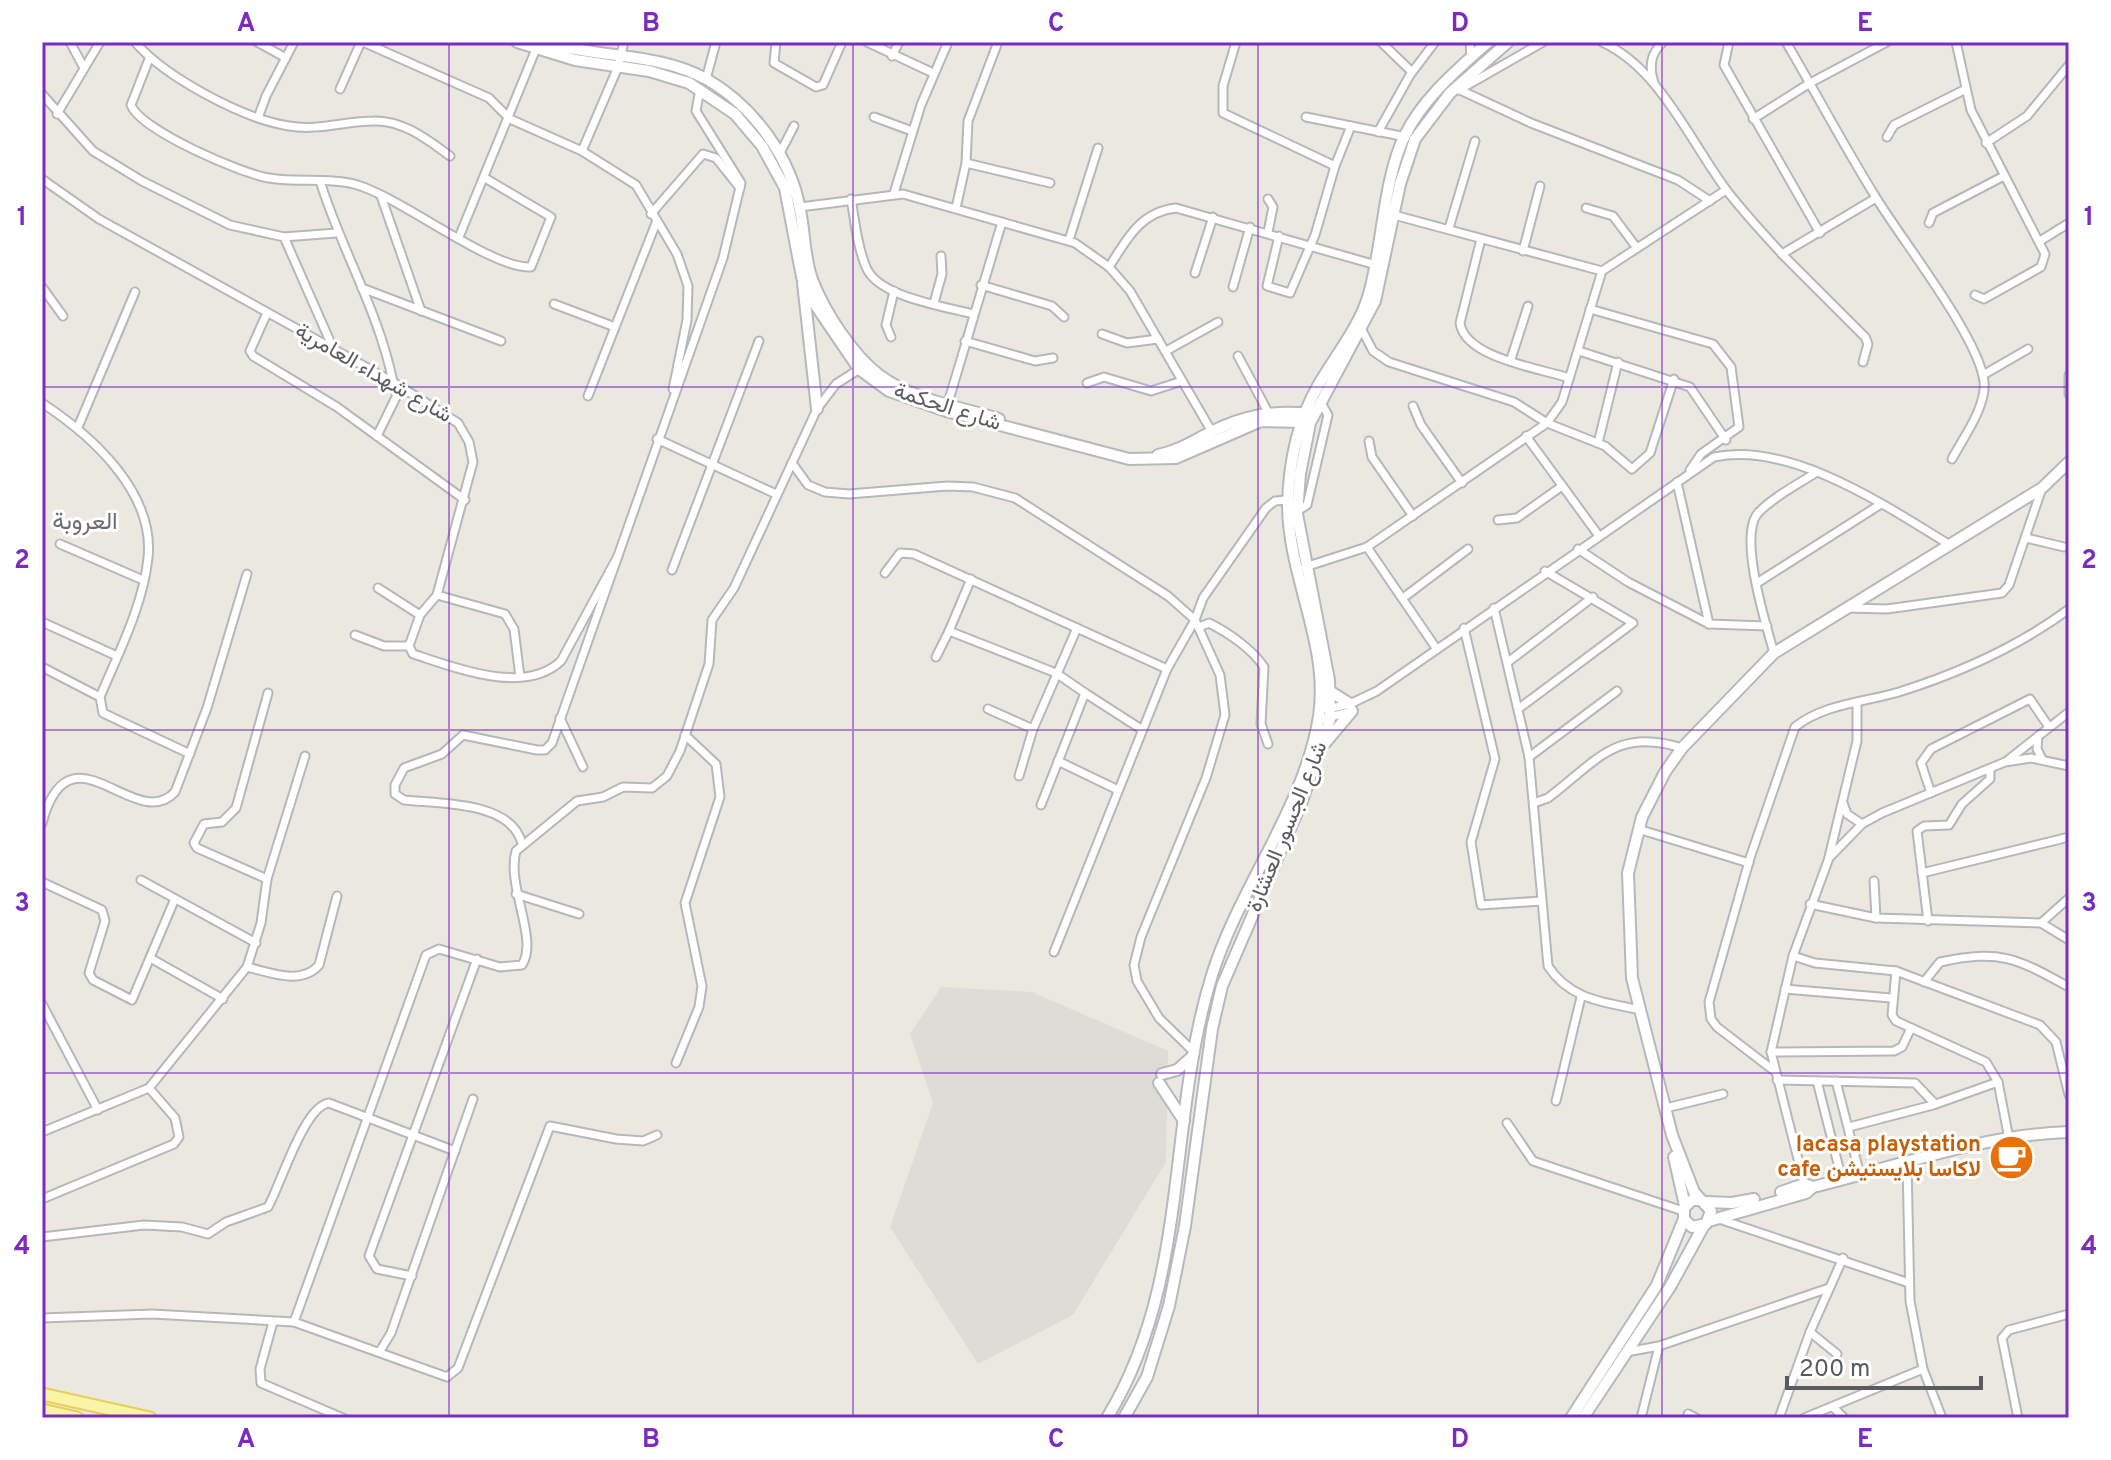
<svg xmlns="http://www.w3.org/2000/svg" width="2111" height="1460" viewBox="0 0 2111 1460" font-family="Overpass,Vazirmatn,sans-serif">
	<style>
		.industrial { fill: #dedcd7 }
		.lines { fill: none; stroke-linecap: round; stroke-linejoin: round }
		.street-casing { stroke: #b5b7bc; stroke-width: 11 }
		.secondary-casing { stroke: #b5b8be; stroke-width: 14 }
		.primary-casing { stroke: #e8ce5b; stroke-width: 15 }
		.street { stroke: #fff; stroke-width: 7 }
		.secondary { stroke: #fff; stroke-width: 10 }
		.primary { stroke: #faf4a5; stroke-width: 11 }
		.grid { fill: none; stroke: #7b2cbf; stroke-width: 2; stroke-opacity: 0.55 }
		.labels { text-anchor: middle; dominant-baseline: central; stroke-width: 6; stroke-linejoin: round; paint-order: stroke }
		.street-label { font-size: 22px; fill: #585b60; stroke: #fff }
		.food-label { font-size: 22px; font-weight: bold; fill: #c56008; stroke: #fff; text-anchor: end }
		.neighbourhood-label { font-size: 24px; fill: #696d72; stroke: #fff }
		.neatline { fill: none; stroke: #7b2cbf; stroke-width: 3 }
		.grid-label { font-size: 26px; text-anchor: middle; font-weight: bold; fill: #7b2cbf }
	</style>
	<rect width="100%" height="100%" fill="#ebe9df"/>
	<polygon class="industrial" points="941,987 1032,992 1168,1051 1166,1162 1073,1315 978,1364 890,1227 933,1103 910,1034"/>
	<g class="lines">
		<defs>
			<g id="street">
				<polyline points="70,42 84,68"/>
				<path d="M135 42C165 77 243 119 289 126 318 131 345 121 374 121 403 120 428 140 450 156"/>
				<polyline points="257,42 286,58"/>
				<polyline points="363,42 489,98 510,119 582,151 636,185 677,254 688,286 687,320 673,389"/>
				<polyline points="776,42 774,63 816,87 823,85 842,42"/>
				<polyline points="867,42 933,73"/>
				<polyline points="1236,42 1223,86 1223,113 1335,166"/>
				<polyline points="1381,42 1412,72"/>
				<polyline points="1470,42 1471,58"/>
				<path d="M1602 42C1659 68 1689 139 1725 188 1742 211 1763 233 1782 254L1876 198"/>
				<polyline points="1729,42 1724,65 1820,233"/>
				<path d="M1786 42C1816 93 1844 146 1875 196 1901 239 1978 336 1984 381 1987 406 1963 438 1952 459"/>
				<polyline points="1956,42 1971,110 2045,254 2041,267 1984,299 1975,295"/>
				<polyline points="892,56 899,42"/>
				<path d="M149 59 131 105C140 130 242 174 269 178 297 183 327 177 354 184 400 196 490 269 531 267L551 217 485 178"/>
				<polyline points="706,79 716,42"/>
				<path d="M1654 83C1649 67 1650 54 1663 42"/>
				<polyline points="340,89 361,42"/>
				<polyline points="1459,90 1543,42"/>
				<polyline points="1460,90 1531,123 1678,180 1710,201"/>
				<polyline points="42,94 93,151 142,181 230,225 284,237 336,233"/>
				<polyline points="57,114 100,42"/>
				<polyline points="874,117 912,131"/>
				<polyline points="1306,117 1406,137"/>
				<polyline points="258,118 266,96 294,42"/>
				<polyline points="1753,119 1810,83 1887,42"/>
				<polyline points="1378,132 1410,75 1435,42"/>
				<polyline points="1887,137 1894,125 1964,90"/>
				<polyline points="1986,143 2027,116 2069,65"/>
				<polyline points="582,151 618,67 624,42"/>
				<polyline points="779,155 794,126"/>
				<polyline points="966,163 1050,183"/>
				<path d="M42 179 99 219 393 382 458 423 469 442 473 462 437 595 420 615 409 646 413 654C454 667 524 696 561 661L618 556"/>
				<path d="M320 181C341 249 379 312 393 382"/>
				<polyline points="894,193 921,105 948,42"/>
				<polyline points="381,196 421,311"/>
				<path d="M851 199C855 221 857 246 866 267 878 297 943 306 973 314"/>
				<polyline points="800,207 903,194 1075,243 1109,267 1130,291 1212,432"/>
				<polyline points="956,208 966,163 968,121 998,42"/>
				<polyline points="1586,208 1613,216 1637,248"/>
				<polyline points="651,214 703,154 716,158 740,188"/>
				<polyline points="1394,215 1602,271"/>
				<polyline points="1929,223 1933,213 2002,177"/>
				<polyline points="1449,228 1475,141"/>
				<polyline points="1268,232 1273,207 1268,199"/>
				<polyline points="1279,236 1267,286 1290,293 1315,235 1335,166 1351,126"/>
				<polyline points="284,237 333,348"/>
				<polyline points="459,237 536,49"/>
				<path d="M1481 239 1460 323C1465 358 1539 368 1569 378"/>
				<polyline points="1069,240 1098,148"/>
				<polyline points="2040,241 2069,223"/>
				<polyline points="1523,251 1540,186"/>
				<polyline points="1782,254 1865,337 1868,344 1863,362"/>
				<path d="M1109 267C1127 239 1140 212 1176 208L1376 265"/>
				<polyline points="1195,273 1213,217"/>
				<polyline points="981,285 1052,306 1064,317"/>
				<polyline points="42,287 63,316"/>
				<polyline points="1233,287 1250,227"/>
				<polyline points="362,288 501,341"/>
				<polyline points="934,303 942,274 941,256"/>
				<polyline points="554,304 615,327"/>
				<polyline points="1590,309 1713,344 1731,367 1739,427 1701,454 1690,470"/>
				<polyline points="267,313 250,351 253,356 337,407 465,500"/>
				<polyline points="1362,330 1373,351 1389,362 1514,402 1547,423 1605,446 1632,469 1650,453 1674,379"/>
				<polyline points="1102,334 1127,343 1158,339"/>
				<polyline points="891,337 886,325 894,291"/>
				<polyline points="965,341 1035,361 1053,358"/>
				<polyline points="1166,351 1218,322"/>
				<polyline points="1579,351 1690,387 1726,440"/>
				<polyline points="1238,356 1268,412"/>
				<polyline points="1511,359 1528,306"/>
				<polyline points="1983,375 2028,349"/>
				<polyline points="2069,375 2069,394"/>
				<polyline points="1087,383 1104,377 1151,391 1182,381"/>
				<polyline points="588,396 656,223"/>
				<path d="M42 403C91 435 155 492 148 558 143 606 118 654 100 697"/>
				<polyline points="948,403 1002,222"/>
				<polyline points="1413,406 1421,425 1462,483"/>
				<polyline points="78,427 135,292"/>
				<polyline points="377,436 401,387"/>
				<polyline points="1526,436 1599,536"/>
				<polyline points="657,439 776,494"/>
				<polyline points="1369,441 1372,457 1413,516"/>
				<polyline points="1598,443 1618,362"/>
				<polyline points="792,463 808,485 825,492 849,494 947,486 973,487 1015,498 1168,596 1195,620 1220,675 1225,715 1206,778 1141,937 1134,965 1137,981 1159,1018 1195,1053"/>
				<polyline points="1677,482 1709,624"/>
				<polyline points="1297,511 1307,505 1328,415 1320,401"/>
				<polyline points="1498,520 1517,518 1562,486"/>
				<polyline points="2026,538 2064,547"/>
				<polyline points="60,544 143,580"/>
				<polyline points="1367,547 1436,648"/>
				<polyline points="1578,549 1628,582 1709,624 1767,626"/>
				<polyline points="1305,567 1367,547 1547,423 1562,402 1602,271 1726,190"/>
				<polyline points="672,570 759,341"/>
				<polyline points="885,573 900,553 914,554 1167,669 1195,620 1203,598 1266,508 1275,501 1288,500"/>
				<polyline points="971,579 949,631 1056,673 1085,693 1041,805"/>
				<polyline points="1757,583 1881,504"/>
				<polyline points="378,588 420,615"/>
				<polyline points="437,595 505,614 514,629 520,677"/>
				<polyline points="1403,598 1468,549"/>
				<path d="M1494 608 1529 757 1548 966C1570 1000 1604 1002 1641 1010"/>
				<polyline points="1846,608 1887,609 2002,593 2009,585 2042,488"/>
				<polyline points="42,622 117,656"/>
				<path d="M1199 627 1209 623C1229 633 1252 649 1264 667L1261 724 1268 744"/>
				<polyline points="1464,628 1495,759 1471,842 1481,905 1541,901"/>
				<polyline points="355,635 384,646 409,646"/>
				<path d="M1774 653C1766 625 1738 536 1758 513 1773 497 1797 485 1815 473"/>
				<polyline points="936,657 949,631"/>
				<polyline points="1508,662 1593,597"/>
				<polyline points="42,667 100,697 103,713 190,754"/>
				<polyline points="1085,693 1141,729"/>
				<polyline points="988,709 1033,729"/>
				<path d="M1327 709 1350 704 1377 691 1714 457C1791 441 1886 506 1950 545"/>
				<polyline points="1518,709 1633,623 1545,571"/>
				<polyline points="560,718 583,767"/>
				<polyline points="1319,720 1349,712"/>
				<polyline points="2038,736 2037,749 2042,759"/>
				<polyline points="1529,757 1617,691"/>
				<polyline points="2008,760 2069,712"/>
				<polyline points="1058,761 1118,790"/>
				<polyline points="1019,776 1033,729 1077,628"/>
				<polyline points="1931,793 1921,763 1931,749 2030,699 2049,727"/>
				<path d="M1534 803 1548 798C1597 761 1616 727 1682 748"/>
				<polyline points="1843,803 1847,814 1862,824"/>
				<path d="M42 823C70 719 135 835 175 792L207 708 247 574"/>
				<polyline points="1638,829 1749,863"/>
				<path d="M522 844C512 801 440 804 404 800L395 794V785L404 768 442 754 463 735 537 750H545L552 743 723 258 741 183 696 111 700 89"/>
				<polyline points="1829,857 1857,741 1857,703"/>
				<polyline points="1922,873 2069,837"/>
				<polyline points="267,879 197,848 194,843 204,824 222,822 236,808 268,693"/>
				<polyline points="141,880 256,943"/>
				<polyline points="1874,881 1876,918"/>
				<polyline points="42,882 102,910 105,921 89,973 93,980 132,1000 174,901"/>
				<polyline points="516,894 579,914"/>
				<polyline points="1810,904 1876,918 2041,923 2069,940"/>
				<polyline points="1928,921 1917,831 1924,826 1949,825 1962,804 1990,779 1990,769"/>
				<polyline points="2041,923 2069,898"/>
				<polyline points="1054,952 1167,669"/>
				<polyline points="1793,956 1815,963 1896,971 2040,1025 2056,1042 2069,1095"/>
				<polyline points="152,959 223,999"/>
				<path d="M247 967C269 972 301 986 319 965L337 896"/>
				<polyline points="1896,971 1892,1015 1896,1021 1986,1062 1998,1082 2009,1139"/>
				<path d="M1924 982 1940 962C2001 949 2016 958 2069 987"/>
				<polyline points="1785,989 1891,998"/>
				<polyline points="42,1004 98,1110"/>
				<polyline points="1771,1052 1894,1051 1902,1047 1911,1028"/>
				<polyline points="676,1063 699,1007 702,986 685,903 720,797 716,764 685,735"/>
				<path d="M1773 1070 1717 1027 1711 1019 1709 1002 1750 858 1795 727C1823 704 1865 702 1899 692 1959 673 2018 647 2069 609"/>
				<polyline points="1777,1080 1915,1083 1935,1104"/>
				<polyline points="1817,1081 1842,1180"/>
				<polyline points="1836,1081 1860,1175"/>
				<polyline points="1556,1101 1581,997"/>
				<polyline points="1666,1108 1723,1094"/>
				<polyline points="1507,1123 1533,1161 1683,1211"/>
				<polyline points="1849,1127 1933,1105 1998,1082"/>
				<polyline points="42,1132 149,1088 247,967 261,923 267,879 305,756"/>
				<polyline points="1907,1163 1910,1301 1923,1369 1942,1418"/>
				<polyline points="1805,1187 1771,1052 1793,956 1829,858 1862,824 1882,813 2005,762 2031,758 2069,766"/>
				<polyline points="42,1199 174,1144 179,1137 175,1118 149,1088"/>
				<polyline points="1719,1219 1909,1283"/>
				<path d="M42 1237 144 1225 182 1227 208 1234 226 1222 268 1207C281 1184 304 1106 329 1103L455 1151"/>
				<polyline points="412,1276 377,1269 369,1256 477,959"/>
				<polyline points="42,1318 152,1314 294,1322 447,1377 458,1368 550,1126 616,1139 643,1141 657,1135"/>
				<polyline points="273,1322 260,1369 261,1383 343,1418"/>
				<path d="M294 1322 426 955 439 949 500 967 522 965C539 939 506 886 516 851L577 801 603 797 623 787 652 788 667 776 680 751 709 664 712 620 734 588 817 409 836 384 861 368"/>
				<polyline points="1810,1332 1837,1354"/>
				<polyline points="380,1351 391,1333 473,1099"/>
				<polyline points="1626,1352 1659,1346 1829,1288"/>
				<polyline points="1834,1408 1844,1418"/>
				<polyline points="1688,1414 1696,1418"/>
				<polyline points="1641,1418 1659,1346"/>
				<polyline points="1779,1418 1810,1332 1843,1258"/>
				<polyline points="1804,1418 1923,1369"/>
				<polyline points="2018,1418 2002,1338 2009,1330 2069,1314"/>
			</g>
			<g id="secondary">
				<polyline points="517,42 575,60 649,71 689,83 735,114 762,146 785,188 802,277 814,303 859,369 889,391 946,411 1129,459 1176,458 1261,421 1304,422"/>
				<path d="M543 42C596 58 659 52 708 80 754 107 791 158 800 210 805 234 804 260 813 282 825 313 853 355 879 375 912 400 961 407 999 419"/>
				<polyline points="803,283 817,409"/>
				<path d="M1158 455C1178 451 1193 441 1211 432 1243 416 1273 410 1309 414"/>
				<polyline points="1331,692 1350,704"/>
				<polyline points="1325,743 1352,711"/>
				<polyline points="1162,1074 1177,1070 1193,1056"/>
				<polyline points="1159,1083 1184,1121"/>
				<polyline points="1674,1157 1685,1206"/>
				<polyline points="1781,1192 1804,1184 1813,1187"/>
				<polyline points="1701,1200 1692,1200 1684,1208 1684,1219 1692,1227 1706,1224 1711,1211 1694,1192 1672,1135 1632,978 1628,873 1642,817 1665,772 1682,748 1774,653 2042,488 2069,462"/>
				<polyline points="1706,1202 1732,1203 1754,1199"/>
				<path d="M1709 1221 1806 1193 1813 1187C1894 1167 1986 1134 2069 1132"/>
				<path d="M1107 1418C1191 1280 1166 1123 1212 975 1239 888 1305 807 1319 716 1330 645 1288 576 1288 504 1289 463 1298 420 1319 384 1336 355 1360 326 1369 294 1383 245 1383 180 1405 135 1424 97 1457 70 1488 42"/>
				<polyline points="1124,1418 1147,1377 1169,1306 1185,1226 1212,1029 1222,986 1302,801 1330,719 1329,680 1297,514 1300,474 1310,423 1375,301 1400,184 1415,139 1450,93 1508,42"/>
				<polyline points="1571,1418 1657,1285 1684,1219"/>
				<polyline points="1583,1418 1670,1287 1703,1227"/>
			</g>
			<g id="primary">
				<polyline points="42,1394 150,1418"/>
				<polyline points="42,1410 77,1418"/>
			</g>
		</defs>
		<use href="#street" class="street-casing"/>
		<use href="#secondary" class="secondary-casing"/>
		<use href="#primary" class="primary-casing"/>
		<use href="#street" class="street"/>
		<use href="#secondary" class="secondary"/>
		<use href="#primary" class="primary"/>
	</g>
	<path class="grid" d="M449 42V1418M853 42V1418M1258 42V1418M1662 42V1418M42 387H2069M42 730H2069M42 1073H2069"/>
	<defs>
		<symbol id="cafe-disc" viewBox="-11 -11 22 22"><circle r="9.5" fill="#e8710a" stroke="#fff"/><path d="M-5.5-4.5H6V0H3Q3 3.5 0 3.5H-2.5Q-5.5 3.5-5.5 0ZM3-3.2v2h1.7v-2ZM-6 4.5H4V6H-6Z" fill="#fff"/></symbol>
	</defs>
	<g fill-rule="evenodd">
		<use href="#cafe-disc" x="1986" y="1132" width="51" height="51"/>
	</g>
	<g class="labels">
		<g class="street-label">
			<text transform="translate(373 374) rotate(30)">شارع شهداء العامرية</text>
			<text transform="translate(947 408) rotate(18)">شارع الحكمة</text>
			<text transform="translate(1288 827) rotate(-68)">شارع الجسور العشارة</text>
		</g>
		<g class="food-label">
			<text x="1981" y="1145">lacasa playstation<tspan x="1981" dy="25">cafe لاكاسا بلايستيشن</tspan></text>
		</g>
		<g class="neighbourhood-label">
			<text x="85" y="523">العروبة</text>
		</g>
	</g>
	<rect width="2111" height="1460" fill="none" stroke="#ffffff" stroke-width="88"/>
	<path d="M1787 1376v12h194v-12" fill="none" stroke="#585b60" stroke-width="4"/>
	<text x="1799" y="1376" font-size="24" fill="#585b60" stroke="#ffffff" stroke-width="6" paint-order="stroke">200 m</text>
	<rect x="44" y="44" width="2023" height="1372" class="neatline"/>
	<g class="grid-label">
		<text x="246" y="31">A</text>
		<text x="651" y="31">B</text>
		<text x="1056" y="31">C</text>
		<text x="1460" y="31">D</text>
		<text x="1865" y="31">E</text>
		<text x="22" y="225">1</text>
		<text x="2089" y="225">1</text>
		<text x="22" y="568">2</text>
		<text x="2089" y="568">2</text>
		<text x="22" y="911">3</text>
		<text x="2089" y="911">3</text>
		<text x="22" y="1254">4</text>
		<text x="2089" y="1254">4</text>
		<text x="246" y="1447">A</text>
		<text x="651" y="1447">B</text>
		<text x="1056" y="1447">C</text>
		<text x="1460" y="1447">D</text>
		<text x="1865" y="1447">E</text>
	</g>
</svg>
